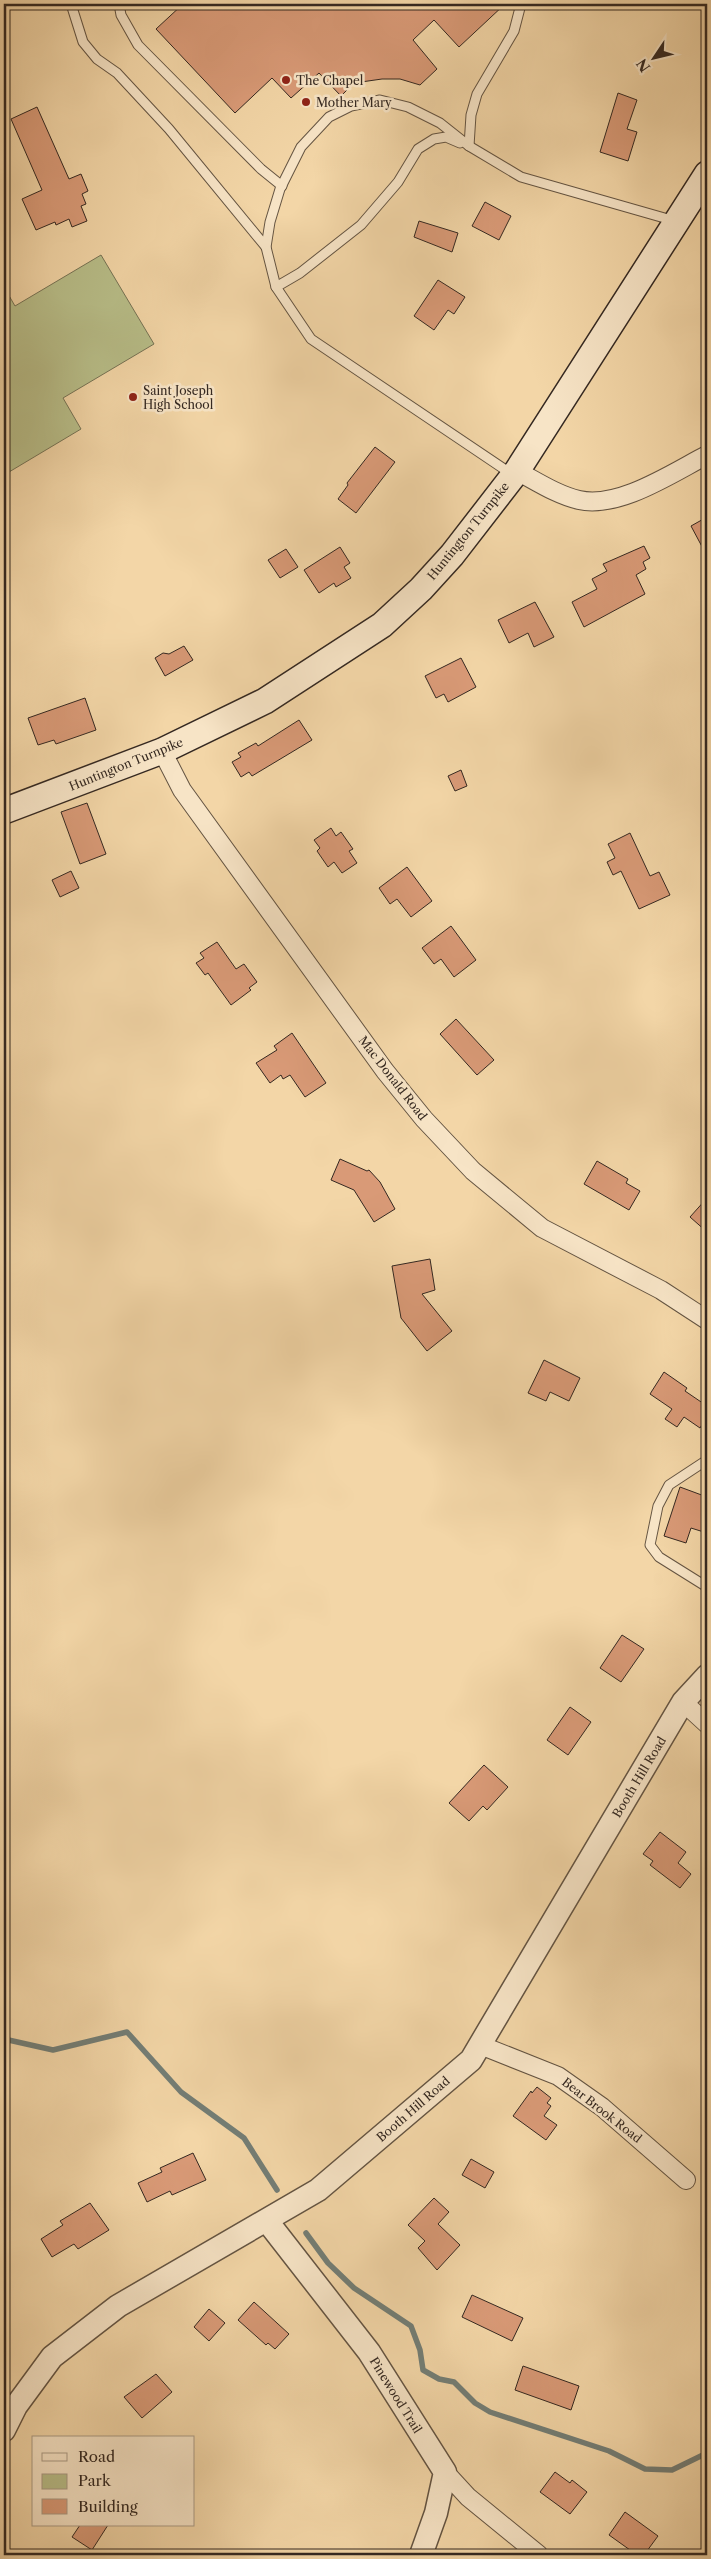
<svg xmlns="http://www.w3.org/2000/svg" width="711" height="2559" viewBox="0 0 711 2559" font-family="'Libre Caslon Text',serif">
	<style>
		.green { fill: #b8be89; stroke: #767355 }
		.lines { fill: none; stroke-linecap: round; stroke-linejoin: round }
		.stream { stroke: #737e76; stroke-width: 5.5 }
		.building { fill: #d99a77; stroke: #342821 }
		.service-casing { stroke: #645442; stroke-width: 11 }
		.minor-casing { stroke: #645442; stroke-width: 20 }
		.tertiary-casing { stroke: #645442; stroke-width: 25 }
		.secondary-casing { stroke: #342821; stroke-width: 28 }
		.service { stroke: #f7e4c6; stroke-width: 9 }
		.minor { stroke: #f7e4c6; stroke-width: 18 }
		.tertiary { stroke: #f7e4c6; stroke-width: 22 }
		.secondary { stroke: #f7e4c6; stroke-width: 25 }
		.poi-dot { fill: #8f2418; stroke: #f7e4c6; stroke-width: 2 }
		.labels { text-anchor: middle; dominant-baseline: central; stroke-width: 5; stroke-linejoin: round; paint-order: stroke }
		.poi-label { font-size: 12px; fill: #342821; stroke: #f7e4c6; text-anchor: start }
		.street-label { font-size: 12px; fill: #342821; stroke: #f7e4c6 }
	</style>
	<rect width="100%" height="100%" fill="#f3d6a7"/>
	<filter id="stains"><feTurbulence type="fractalNoise" baseFrequency=".004" numOctaves="4"/><feColorMatrix values="0 0 0 0 .2 0 0 0 0 .09 0 0 0 0 .02 0 0 0 .5 -.17"/></filter>
	<radialGradient id="worn" r=".72"><stop offset=".6" stop-color="#630" stop-opacity="0"/><stop offset="1" stop-color="#630" stop-opacity=".3"/></radialGradient>
	<polygon class="green" points="101,255 154,344 63,398 81,429 4,475 4,287 15,306"/>
	<g class="lines">
		<g class="stream">
			<polyline points="4,2039 53,2050 127,2032 181,2092 244,2138 277,2190"/>
			<polyline points="306,2233 328,2263 354,2288 411,2326 420,2350 423,2370 439,2379 454,2382 475,2403 490,2412 609,2451 645,2469 672,2470 707,2453"/>
		</g>
	</g>
	<g class="building">
		<polygon points="183,4 505,4 459,47 434,20 413,40 437,69 420,85 400,79 382,79 354,83 341,96 319,73 291,98 272,78 235,113 156,29"/>
		<polygon points="618,93 637,100 627,129 637,132 628,161 600,152"/>
		<polygon points="37,107 69,179 81,174 88,191 82,194 86,204 81,206 87,221 72,227 69,219 56,225 55,222 36,230 22,199 42,190 11,119"/>
		<polygon points="485,202 511,216 499,240 472,226"/>
		<polygon points="419,221 458,233 452,252 414,237"/>
		<polygon points="438,280 465,297 454,314 448,310 434,330 414,316"/>
		<polygon points="375,447 395,462 356,513 338,499 348,485 347,483"/>
		<polygon points="707,517 707,556 691,526"/>
		<polygon points="644,546 650,558 643,562 646,569 636,575 645,594 584,627 572,602 597,589 592,579 607,571 603,564"/>
		<polygon points="340,547 350,563 344,567 351,578 336,587 334,583 319,593 304,570"/>
		<polygon points="286,549 298,567 280,578 268,560"/>
		<polygon points="535,602 554,637 534,647 528,633 509,643 498,620"/>
		<polygon points="184,646 193,660 165,676 155,658 163,653 169,654"/>
		<polygon points="461,658 476,687 448,702 444,694 436,698 425,676"/>
		<polygon points="85,698 96,730 56,744 54,740 38,745 28,718"/>
		<polygon points="299,720 312,740 252,776 249,772 241,777 232,762 241,757 238,753 256,743 258,746"/>
		<polygon points="461,770 467,786 455,791 448,776"/>
		<polygon points="87,803 106,854 80,864 61,812"/>
		<polygon points="331,828 336,836 341,832 353,849 349,851 357,863 342,873 334,862 328,867 317,851 320,848 314,840"/>
		<polygon points="630,833 650,876 659,872 670,895 639,909 621,871 613,875 607,862 615,858 608,844"/>
		<polygon points="407,867 432,901 411,917 397,899 390,904 379,888"/>
		<polygon points="71,871 79,888 60,897 52,880"/>
		<polygon points="451,926 476,960 454,977 441,959 434,964 422,948"/>
		<polygon points="217,942 236,969 244,964 257,982 249,988 251,990 231,1005 208,973 205,975 196,963 204,958 200,953"/>
		<polygon points="456,1019 494,1060 477,1075 440,1034"/>
		<polygon points="292,1033 326,1083 305,1097 290,1075 283,1079 281,1075 270,1083 256,1063 277,1050 274,1046"/>
		<polygon points="340,1159 367,1171 369,1170 380,1182 395,1209 374,1222 354,1190 331,1180"/>
		<polygon points="597,1161 628,1179 626,1183 640,1191 629,1210 584,1184"/>
		<polygon points="707,1198 707,1232 690,1217"/>
		<polygon points="430,1259 435,1290 422,1294 452,1331 427,1351 401,1318 392,1266"/>
		<polygon points="544,1360 580,1378 569,1401 550,1392 546,1401 528,1393"/>
		<polygon points="664,1372 687,1388 685,1391 707,1406 707,1416 700,1428 684,1417 677,1427 665,1419 672,1409 650,1394"/>
		<polygon points="680,1487 707,1497 707,1533 691,1528 686,1543 664,1536"/>
		<polygon points="622,1635 644,1649 621,1682 600,1668"/>
		<polygon points="570,1707 591,1722 568,1755 547,1740"/>
		<polygon points="484,1765 508,1787 487,1810 483,1806 469,1821 449,1803"/>
		<polygon points="660,1832 686,1852 678,1863 691,1874 680,1888 650,1865 653,1861 643,1854"/>
		<polygon points="537,2087 551,2098 547,2103 551,2106 544,2116 557,2125 546,2140 513,2116 531,2091 532,2093"/>
		<polygon points="193,2153 206,2180 172,2195 170,2191 147,2202 138,2183 162,2172 160,2168"/>
		<polygon points="471,2159 494,2172 485,2188 462,2175"/>
		<polygon points="434,2198 449,2212 438,2224 460,2245 437,2270 418,2248 425,2241 408,2225"/>
		<polygon points="90,2203 109,2230 78,2249 74,2244 52,2257 41,2239 63,2225 60,2221"/>
		<polygon points="472,2295 523,2318 512,2341 462,2317"/>
		<polygon points="254,2302 289,2334 275,2349 268,2343 266,2345 238,2320"/>
		<polygon points="209,2309 225,2323 209,2341 194,2327"/>
		<polygon points="523,2366 579,2386 571,2410 515,2390"/>
		<polygon points="156,2374 172,2392 142,2418 124,2397"/>
		<polygon points="555,2472 570,2483 572,2480 587,2492 570,2514 540,2492"/>
		<polygon points="625,2512 658,2536 644,2555 637,2555 609,2535"/>
		<polygon points="80,2525 108,2525 92,2550 72,2537"/>
	</g>
	<g class="lines">
		<defs>
			<g id="service">
				<polyline points="71,4 83,42 97,59 117,73 169,129 266,247"/>
				<polyline points="119,4 121,15 138,45 261,169 282,186"/>
				<polyline points="469,146 471,115 477,94 514,31 521,4"/>
				<polyline points="276,287 300,273 361,225 398,182 418,149 434,139 446,137 460,143"/>
				<polyline points="513,475 311,339 276,287 266,247 270,222 280,189 301,147 329,117 351,106 380,100 408,107 440,123 469,146 521,177 675,221"/>
				<polyline points="707,1460 669,1485 658,1506 650,1545 659,1557 707,1587"/>
			</g>
			<g id="minor">
				<path d="M517 471C536 481 557 495 579 500 619 509 672 473 707 455"/>
				<polyline points="162,751 182,790 385,1071 424,1119 473,1171 542,1228 661,1290 707,1320"/>
				<polyline points="683,1702 707,1724"/>
				<polyline points="480,2045 558,2076 602,2107 686,2180"/>
				<polyline points="445,2472 468,2497 539,2555"/>
			</g>
			<g id="tertiary">
				<polyline points="267,2221 369,2352 445,2472 436,2513 421,2555"/>
				<polyline points="4,2430 16,2406 52,2357 118,2306 318,2190 471,2060 683,1702 707,1676"/>
			</g>
			<polyline id="secondary" points="4,811 162,751 265,701 382,625 421,589 452,555 517,471 707,174"/>
		</defs>
		<use href="#service" class="service-casing"/>
		<use href="#minor" class="minor-casing"/>
		<use href="#tertiary" class="tertiary-casing"/>
		<use href="#secondary" class="secondary-casing"/>
		<use href="#service" class="service"/>
		<use href="#minor" class="minor"/>
		<use href="#tertiary" class="tertiary"/>
		<use href="#secondary" class="secondary"/>
	</g>
	<g class="poi-dot">
		<circle cx="286" cy="80" r="5"/>
		<circle cx="306" cy="102" r="5"/>
		<circle cx="133" cy="397" r="5"/>
	</g>
	<g class="labels">
		<g class="poi-label">
			<text x="296" y="80">The Chapel</text>
			<text x="316" y="102">Mother Mary</text>
			<text x="143" y="390">Saint Joseph<tspan x="143" dy="14">High School</tspan></text>
		</g>
		<g class="street-label">
			<text transform="translate(468 531) rotate(-51)">Huntington Turnpike</text>
			<text transform="translate(126 764) rotate(-22)">Huntington Turnpike</text>
			<text transform="translate(393 1078) rotate(52)">Mac Donald Road</text>
			<text transform="translate(639 1777) rotate(-59)">Booth Hill Road</text>
			<text transform="translate(413 2109) rotate(-41)">Booth Hill Road</text>
			<text transform="translate(602 2110) rotate(38)">Bear Brook Road</text>
			<text transform="translate(396 2395) rotate(58)">Pinewood Trail</text>
		</g>
	</g>
	<rect width="711" height="2559" fill="none" stroke="#f3d6a7" stroke-width="20"/>
	<rect x="5" y="5" width="701" height="2549" fill="none" stroke="#342821" stroke-width="2.5"/>
	<rect x="10" y="10" width="691" height="2539" fill="none" stroke="#342821"/>
	<rect x="32" y="2436" width="162" height="90" fill="#f7e4c6" stroke="#a99984"/>
	<rect x="42" y="2453" width="25" height="8" fill="#f7e4c6" stroke="#a99984"/>
	<text x="78" y="2462" font-size="15" fill="#342821">Road</text>
	<rect x="42" y="2474" width="25" height="15" fill="#b8be89" stroke="#a99984"/>
	<text x="78" y="2486" font-size="15" fill="#342821">Park</text>
	<rect x="42" y="2499" width="25" height="15" fill="#d99a77" stroke="#a99984"/>
	<text x="78" y="2512" font-size="15" fill="#342821">Building</text>
	<g transform="translate(654 58) rotate(235)" stroke="#f7e4c6" stroke-width="4" paint-order="stroke">
	<path d="M0-4L9 19L0 12L-9 19Z" fill="#342821"/>
	<text y="-8" font-size="14" font-weight="bold" text-anchor="middle" fill="#342821">N</text>
	</g>
	<rect width="100%" height="100%" filter="url(#stains)"/>
	<rect width="100%" height="100%" fill="url(#worn)"/>
</svg>
